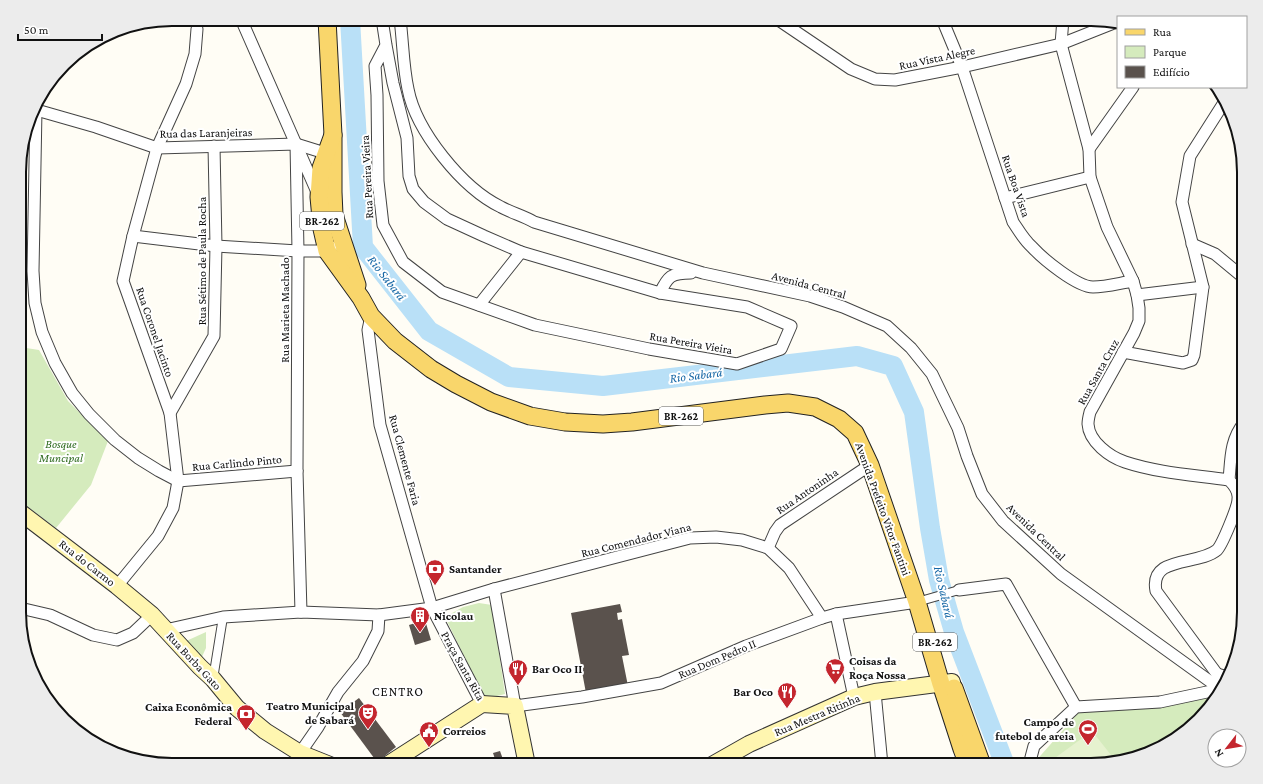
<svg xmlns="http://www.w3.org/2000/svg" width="1263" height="784" viewBox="0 0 1263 784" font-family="'Crimson Pro',serif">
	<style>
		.green { fill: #d5ebbd }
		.pitch { fill: #e6f2cf }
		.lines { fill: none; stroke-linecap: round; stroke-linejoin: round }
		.river { stroke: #b9e0f7; stroke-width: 20 }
		.building { fill: #5a524d }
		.pedestrian-casing { stroke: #444; stroke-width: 10 }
		.minor-casing { stroke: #444; stroke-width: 13 }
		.secondary-casing { stroke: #333; stroke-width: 18 }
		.primary-casing { stroke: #222; stroke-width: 19 }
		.pedestrian { stroke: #fff; stroke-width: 8 }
		.minor { stroke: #fff; stroke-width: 11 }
		.secondary { stroke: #fff6b0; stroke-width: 16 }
		.primary { stroke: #f9d66b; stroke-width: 17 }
		.labels { text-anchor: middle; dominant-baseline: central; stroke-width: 4; stroke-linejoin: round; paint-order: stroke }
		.shield { fill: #fff; stroke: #585858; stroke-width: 1 }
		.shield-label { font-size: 11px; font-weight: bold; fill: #111 }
		.street-label { font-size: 12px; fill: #111; stroke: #fff }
		.park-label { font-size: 12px; font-style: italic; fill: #2f6b1f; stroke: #fff }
		.poi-label { font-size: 12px; font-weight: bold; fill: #111; stroke: #fff; text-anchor: start }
		.water-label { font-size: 13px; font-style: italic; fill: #1768a6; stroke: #fff }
		.neighbourhood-label { font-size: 13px; letter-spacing: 1px; fill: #111; stroke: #fff }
		.rim { fill: none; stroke: #111; stroke-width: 2 }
	</style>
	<rect width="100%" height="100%" fill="#fffdf5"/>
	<g class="green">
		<polygon points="20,347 39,350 68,401 108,441 91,485 56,528 20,501"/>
		<polygon points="479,603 492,605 505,694 485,699 445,617 463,607"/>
		<polygon points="206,632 206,648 200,661 184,642"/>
		<polygon points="1212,693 1217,698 1167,745 1100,765 1035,765 1034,763 1079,712"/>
	</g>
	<g class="pitch">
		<polygon points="1204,708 1205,709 1167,745 1148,750"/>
		<polygon points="1092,731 1115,760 1100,765 1049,765 1048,763"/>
	</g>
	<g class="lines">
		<polyline class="river" points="350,19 363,247 429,331 509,377 603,386 857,356 893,366 914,412 930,528 939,580 954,632 1005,765"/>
	</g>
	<g class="building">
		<polygon points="620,604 622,612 617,613 618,620 622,619 629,655 622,656 628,686 586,693 571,613"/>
		<polygon points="425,620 431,640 415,645 409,625"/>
		<polygon points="359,698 396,747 377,762 340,712"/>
		<polygon points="500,751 505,765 497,765 493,753"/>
		<polygon points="261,757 268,765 251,765"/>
	</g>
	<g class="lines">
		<defs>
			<g id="pedestrian">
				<polyline points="917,602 959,590"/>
				<polyline points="213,679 223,617"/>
			</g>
			<g id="minor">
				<polyline points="241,19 317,192"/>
				<polyline points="382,19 386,45 393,83 407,138 409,176 413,189 424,202 447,219 484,236 521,252 660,293 747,307 791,326 781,349 737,364 649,349 535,325 442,292 403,262 383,225 378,181 377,95 375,66 386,45"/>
				<path d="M400 19C403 42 403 66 408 89 416 131 462 188 501 207 512 213 524 216 534 222L703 273 810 296 843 307 887 326 911 348 932 374 958 428 967 456 982 494 1003 521 1061 574 1222 690"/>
				<polyline points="777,19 851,69 875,79 895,80 962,67 1061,44 1114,23"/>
				<path d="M942 19 962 67 1013 222C1019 231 1024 240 1032 247 1043 259 1077 287 1093 287 1106 287 1120 283 1133 281"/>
				<path d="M1063 19 1061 44 1089 149 1090 177 1107 227 1133 281 1137 295 1139 308V321L1134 333 1090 412C1089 416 1088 420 1088 424 1089 442 1110 457 1125 462 1158 473 1195 475 1229 480 1234 485 1239 492 1238 499 1238 507 1222 545 1217 550 1198 566 1149 555 1156 591L1217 674"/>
				<polyline points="33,109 96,127 157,148 296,144 325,153 329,158"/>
				<polyline points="36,110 33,271 35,303 42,332 55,363 72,393 89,414 115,440 138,458 159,471 178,481 297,471"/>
				<polyline points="296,144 298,251 297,471 301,612"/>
				<polyline points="1089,149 1133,87"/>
				<polyline points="1005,198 1090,177"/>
				<polyline points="133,236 216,246 298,251 327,251 332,247"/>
				<polyline points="1192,244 1215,254 1244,278"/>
				<path d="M660 293C668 276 671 273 691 273"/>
				<polyline points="1137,295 1203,287 1182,202 1190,156 1225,101"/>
				<polyline points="479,305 521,252"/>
				<polyline points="371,316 368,330 380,425 432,608 482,704"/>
				<polyline points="1123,352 1183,363 1192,360 1194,355 1203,287"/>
				<polyline points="170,413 214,336 216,246 214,146"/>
				<path d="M1229 480C1231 459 1230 440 1244 423"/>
				<polyline points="768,548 775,532 780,525 870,465"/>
				<polyline points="117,586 158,536 173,508 178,481 170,413 123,281 133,236 157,148 186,84 195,54 197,29"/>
				<polyline points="494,589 515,706 582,697 661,683 746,646 822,618 836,614 917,602"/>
				<polyline points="959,590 1006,584 1076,707"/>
				<polyline points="20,608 50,615 93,635 117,640 133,633 152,615"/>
				<polyline points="836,614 854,697"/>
				<polyline points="165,630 223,617 301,612 379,615 432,608 494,589 690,538 716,537 742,540 768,548 789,568 822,618"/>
				<polyline points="875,692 882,765"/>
				<polyline points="300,753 318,727 338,692 363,661 378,631 379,615"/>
				<polyline points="1029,765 1034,746 1076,707 1160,702 1221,689 1217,674 1228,677"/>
			</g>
			<g id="secondary">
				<polyline points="20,512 117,586 152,615 200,667 213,679 237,708 265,731 300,753 330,765"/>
				<polyline points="387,765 482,704 515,706 527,765"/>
				<polyline points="712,765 749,744 854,697 875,692 952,682"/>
			</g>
			<g id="primary">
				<polyline points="327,19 333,135 333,192 334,215 357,285"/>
				<polyline points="333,135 321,168 319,197 322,229 327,251 361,298 371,316 395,341 431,369 456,384 491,402 530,416 565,422 603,424 632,422 765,405 788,403 815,407 839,419 855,433 870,465 917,602 941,684 962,749 968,765"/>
				<polyline points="954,688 982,765"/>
			</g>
		</defs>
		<use href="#pedestrian" class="pedestrian-casing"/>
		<use href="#minor" class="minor-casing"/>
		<use href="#secondary" class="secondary-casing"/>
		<use href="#primary" class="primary-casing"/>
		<use href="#pedestrian" class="pedestrian"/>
		<use href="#minor" class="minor"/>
		<use href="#secondary" class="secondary"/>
		<use href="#primary" class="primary"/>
	</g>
	<defs>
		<symbol id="bank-pin" viewBox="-11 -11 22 30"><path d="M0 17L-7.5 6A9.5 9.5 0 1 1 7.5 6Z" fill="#c4262e" stroke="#fff"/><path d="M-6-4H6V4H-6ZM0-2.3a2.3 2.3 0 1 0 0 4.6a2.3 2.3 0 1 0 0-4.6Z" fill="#fff"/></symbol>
		<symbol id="building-pin" viewBox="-11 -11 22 30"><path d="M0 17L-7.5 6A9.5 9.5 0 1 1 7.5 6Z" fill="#c4262e" stroke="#fff"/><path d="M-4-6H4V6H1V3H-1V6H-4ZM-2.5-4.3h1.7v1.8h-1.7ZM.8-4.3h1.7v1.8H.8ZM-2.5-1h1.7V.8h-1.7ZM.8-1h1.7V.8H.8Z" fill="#fff"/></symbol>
		<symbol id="supermarket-pin" viewBox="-11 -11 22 30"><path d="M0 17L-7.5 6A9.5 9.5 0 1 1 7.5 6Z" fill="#c4262e" stroke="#fff"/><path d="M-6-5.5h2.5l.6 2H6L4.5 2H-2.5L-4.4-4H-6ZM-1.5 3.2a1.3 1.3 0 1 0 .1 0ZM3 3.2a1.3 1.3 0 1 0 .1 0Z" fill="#fff"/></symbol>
		<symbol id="restaurant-pin" viewBox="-11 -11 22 30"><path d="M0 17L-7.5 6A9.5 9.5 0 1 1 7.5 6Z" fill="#c4262e" stroke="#fff"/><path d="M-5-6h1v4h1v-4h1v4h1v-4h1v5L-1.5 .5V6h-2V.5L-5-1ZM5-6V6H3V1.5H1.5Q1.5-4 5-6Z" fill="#fff"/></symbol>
		<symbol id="theatre-pin" viewBox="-11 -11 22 30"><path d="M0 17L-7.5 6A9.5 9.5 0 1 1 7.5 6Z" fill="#c4262e" stroke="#fff"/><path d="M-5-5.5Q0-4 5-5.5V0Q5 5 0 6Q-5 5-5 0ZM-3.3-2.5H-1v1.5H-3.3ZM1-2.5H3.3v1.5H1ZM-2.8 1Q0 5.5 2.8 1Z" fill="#fff"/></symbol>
		<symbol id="stadium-pin" viewBox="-11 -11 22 30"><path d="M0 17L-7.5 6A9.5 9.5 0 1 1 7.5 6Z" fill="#c4262e" stroke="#fff"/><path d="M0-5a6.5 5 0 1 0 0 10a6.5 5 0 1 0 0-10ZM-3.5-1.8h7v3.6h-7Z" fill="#fff"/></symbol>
		<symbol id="civic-pin" viewBox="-11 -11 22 30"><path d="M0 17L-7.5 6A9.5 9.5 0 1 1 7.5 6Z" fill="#c4262e" stroke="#fff"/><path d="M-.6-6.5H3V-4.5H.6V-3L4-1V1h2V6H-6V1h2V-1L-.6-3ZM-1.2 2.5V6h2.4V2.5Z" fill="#fff"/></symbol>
	</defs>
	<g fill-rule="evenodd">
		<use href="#bank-pin" x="424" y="558" width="22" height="30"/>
		<use href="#building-pin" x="409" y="605" width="22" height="30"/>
		<use href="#supermarket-pin" x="824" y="657" width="22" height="30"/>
		<use href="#restaurant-pin" x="507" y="658" width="22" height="30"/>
		<use href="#restaurant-pin" x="776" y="681" width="22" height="30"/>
		<use href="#theatre-pin" x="357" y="702" width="22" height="30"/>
		<use href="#bank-pin" x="235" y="703" width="22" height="30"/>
		<use href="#stadium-pin" x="1077" y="718" width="22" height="30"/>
		<use href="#civic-pin" x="418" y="720" width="22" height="30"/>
	</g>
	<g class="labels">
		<g class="shield">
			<rect x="300" y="212" width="44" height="18" rx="3"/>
			<rect x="659" y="407" width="44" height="18" rx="3"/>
			<rect x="913" y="633" width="44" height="18" rx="3"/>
		</g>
		<g class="shield-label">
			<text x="322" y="221">BR-262</text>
			<text x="681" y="416">BR-262</text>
			<text x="935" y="642">BR-262</text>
		</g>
		<g class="street-label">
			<text transform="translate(937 58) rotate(-12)">Rua Vista Alegre</text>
			<text transform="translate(206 133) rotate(-1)">Rua das Laranjeiras</text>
			<text transform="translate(367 177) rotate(-93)">Rua Pereira Vieira</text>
			<text transform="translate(1016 186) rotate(71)">Rua Boa Vista</text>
			<text transform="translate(202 261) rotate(-90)">Rua Sétimo de Paula Rocha</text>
			<text transform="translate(809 285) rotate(15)">Avenida Central</text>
			<text transform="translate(285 310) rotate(-90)">Rua Marieta Machado</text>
			<text transform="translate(155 332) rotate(71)">Rua Coronel Jacinto</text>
			<text transform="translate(691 343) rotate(10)">Rua Pereira Vieira</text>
			<text transform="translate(1098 372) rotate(-61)">Rua Santa Cruz</text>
			<text transform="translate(405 460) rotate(75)">Rua Clemente Faria</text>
			<text transform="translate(237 463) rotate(-5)">Rua Carlindo Pinto</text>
			<text transform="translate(807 491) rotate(-34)">Rua Antoninha</text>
			<text transform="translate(883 509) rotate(70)">Avenida Prefeito Vitor Fantini</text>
			<text transform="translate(1036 532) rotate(44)">Avenida Central</text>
			<text transform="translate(636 540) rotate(-14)">Rua Comendador Viana</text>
			<text transform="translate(87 563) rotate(38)">Rua do Carmo</text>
			<text transform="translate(717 659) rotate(-23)">Rua Dom Pedro II</text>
			<text transform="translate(194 661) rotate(47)">Rua Borba Gato</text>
			<text transform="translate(463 666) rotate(61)">Praça Santa Rita</text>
			<text transform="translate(817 715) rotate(-23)">Rua Mestra Ritinha</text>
		</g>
		<g class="park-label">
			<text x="61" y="444">Bosque<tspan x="61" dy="14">Muncipal</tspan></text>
		</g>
		<g class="poi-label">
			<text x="449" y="569">Santander</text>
			<text x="434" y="616">Nicolau</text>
			<text x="849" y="661">Coisas da<tspan x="849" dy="14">Roça Nossa</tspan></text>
			<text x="532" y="669">Bar Oco II</text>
			<text x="773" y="692" text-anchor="end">Bar Oco</text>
			<text x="354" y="706" text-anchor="end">Teatro Municipal<tspan x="354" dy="14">de Sabará</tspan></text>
			<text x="232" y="707" text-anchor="end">Caixa Econômica<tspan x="232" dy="14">Federal</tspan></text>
			<text x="1074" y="722" text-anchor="end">Campo de<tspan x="1074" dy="14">futebol de areia</tspan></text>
			<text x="443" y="731">Correios</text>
		</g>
		<g class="water-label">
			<text transform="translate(387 278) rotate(52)">Rio Sabará</text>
			<text transform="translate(696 375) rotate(-7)">Rio Sabará</text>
			<text transform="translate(944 592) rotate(77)">Rio Sabará</text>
		</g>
		<g class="neighbourhood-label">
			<text x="398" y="691">CENTRO</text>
		</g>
	</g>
	<path d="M0 0H1263V784H0ZM172 26H1091A146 146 0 0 1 1237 172V612A146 146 0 0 1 1091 758H172A146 146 0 0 1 26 612V172A146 146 0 0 1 172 26Z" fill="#ececec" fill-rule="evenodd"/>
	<path class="rim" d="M172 26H1091A146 146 0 0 1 1237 172V612A146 146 0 0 1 1091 758H172A146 146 0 0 1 26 612V172A146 146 0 0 1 172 26Z"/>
	<rect x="1117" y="16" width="130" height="72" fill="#ffffff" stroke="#a0a0a0"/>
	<rect x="1125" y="29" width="20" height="6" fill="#f9d66b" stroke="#a0a0a0"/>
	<text x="1153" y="36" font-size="12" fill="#111111">Rua</text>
	<rect x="1125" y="46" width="20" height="12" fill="#d5ebbd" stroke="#a0a0a0"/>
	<text x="1153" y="56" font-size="12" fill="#111111">Parque</text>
	<rect x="1125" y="66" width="20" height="12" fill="#5a524d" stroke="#a0a0a0"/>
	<text x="1153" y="76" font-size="12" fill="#111111">Edifício</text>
	<g transform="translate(1227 748) rotate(239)"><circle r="19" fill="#ffffff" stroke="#a0a0a0"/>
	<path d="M0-3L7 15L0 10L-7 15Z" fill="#c4262e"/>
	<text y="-6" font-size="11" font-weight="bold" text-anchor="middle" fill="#111111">N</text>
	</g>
	<path d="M18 34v6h84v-6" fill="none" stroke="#111111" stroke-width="2"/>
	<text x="24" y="34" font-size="12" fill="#111111" stroke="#ffffff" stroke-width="3" paint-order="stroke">50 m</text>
</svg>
